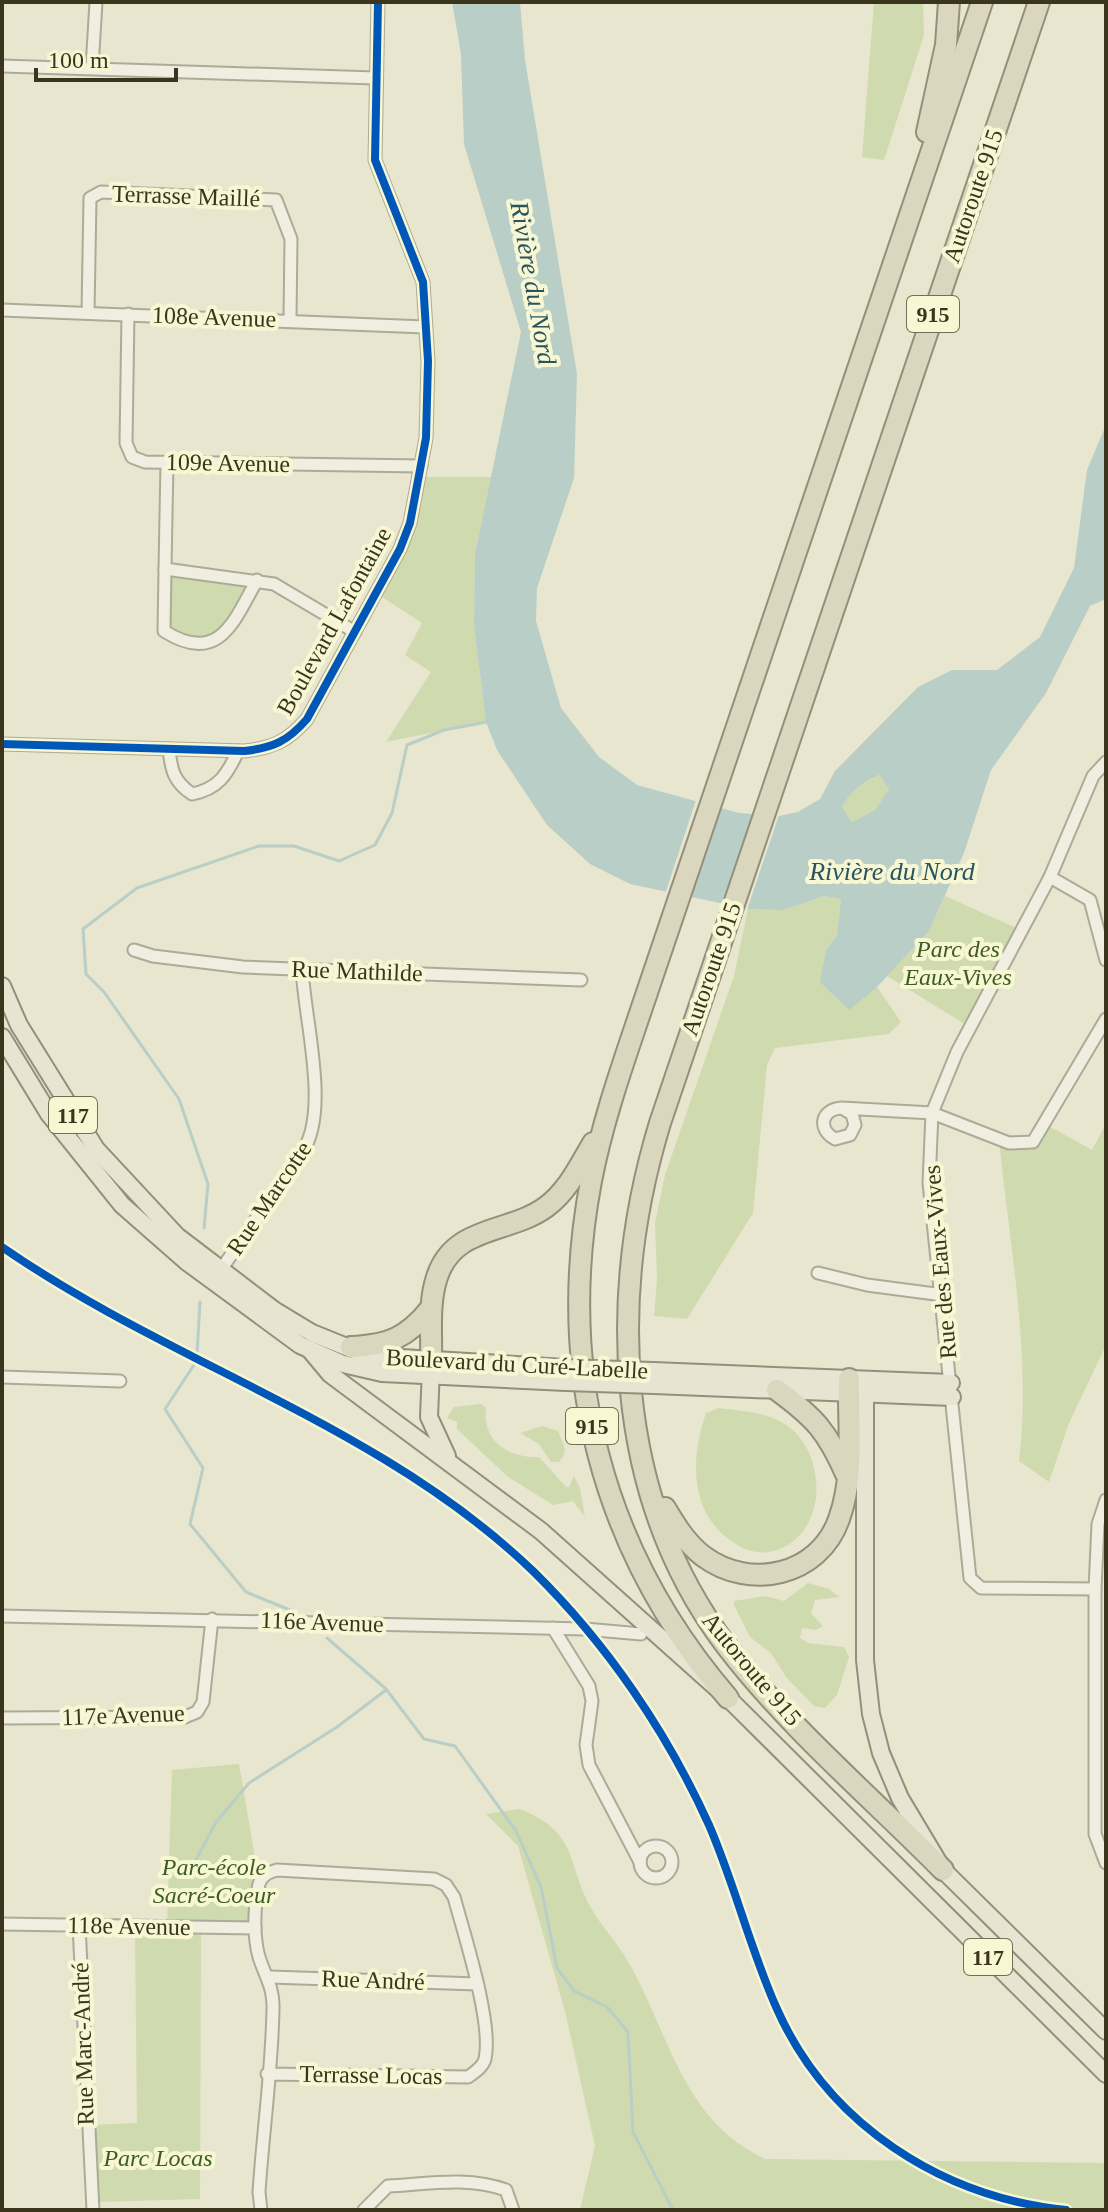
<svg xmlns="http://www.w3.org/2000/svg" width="1108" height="2212" viewBox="0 0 1108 2212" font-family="'Times New Roman',serif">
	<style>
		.green { fill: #cfdaaf }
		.water { fill: #b9cec6; fill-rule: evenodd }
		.pier { fill: #e8e6ce }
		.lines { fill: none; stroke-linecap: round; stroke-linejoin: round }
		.stream { stroke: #b9cec6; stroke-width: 3 }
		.street-casing { stroke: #adaa97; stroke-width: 15 }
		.primary-casing { stroke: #928f7d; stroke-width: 20 }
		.highway-casing { stroke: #928f7d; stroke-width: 24 }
		.street { stroke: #efeee0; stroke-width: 11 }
		.primary { stroke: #e7e5d1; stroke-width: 16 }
		.highway { stroke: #dbd7be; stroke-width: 20 }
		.primary-bridge-casing { stroke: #928f7d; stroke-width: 20; stroke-linecap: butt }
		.primary-bridge { stroke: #e7e5d1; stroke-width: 16 }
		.cycleway-casing { stroke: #f8f7d3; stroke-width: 13 }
		.cycleway { stroke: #0057b8; stroke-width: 8 }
		.labels { text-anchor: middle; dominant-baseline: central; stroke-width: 8; stroke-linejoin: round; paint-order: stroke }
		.shield { fill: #f8f7d3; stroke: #746f54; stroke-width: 2 }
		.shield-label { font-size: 22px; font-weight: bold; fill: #3c351d }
		.street-label { font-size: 24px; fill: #3c351d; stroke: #f8f7d3 }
		.park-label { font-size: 24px; font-style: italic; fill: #3d5b22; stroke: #f8f7d3 }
		.water-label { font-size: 26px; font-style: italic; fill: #2b535d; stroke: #f8f7d3 }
	</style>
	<rect width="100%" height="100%" fill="#e8e6ce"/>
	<g class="green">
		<polygon points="874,2 923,2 924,35 884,160 862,157"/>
		<polygon points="420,477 491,477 475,554 474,626 486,722 386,742 431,672 405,655 422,623 376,593 400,549"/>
		<polygon points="165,569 257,580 211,643 164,631"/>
		<path d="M881 775 889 789 875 810 852 822 842 807C851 791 863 781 881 775Z"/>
		<polygon points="824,896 841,899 837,935 826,950 848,1009 877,987 901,1022 889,1034 775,1048 767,1065 753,1213 687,1319 654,1316 657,1279 655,1223 665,1175 734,976 748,909 784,910"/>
		<polygon points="945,896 1023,931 971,1028 887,976 929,931"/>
		<path d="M1045 1124 1092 1150 1106 1124V1345L1069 1423 1049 1482 1019 1461C1032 1354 1009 1245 999 1139L1034 1142Z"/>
		<path d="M481 1404 486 1408C482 1442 509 1458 539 1457L566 1487H569L574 1476 580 1488 585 1517 573 1501 553 1505 507 1476 457 1429V1422L447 1418 454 1407Z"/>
		<path d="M719 1408C741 1411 770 1412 789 1427 827 1456 828 1532 777 1550 763 1555 748 1552 736 1544 689 1516 690 1460 706 1413Z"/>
		<path d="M542 1426 558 1431C562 1443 570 1450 559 1462H551L539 1444 520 1433Z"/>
		<polygon points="808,1583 829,1589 839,1597 815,1600 811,1613 823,1626 816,1630 802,1628 800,1638 808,1643 844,1647 849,1657 837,1695 825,1708 814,1706 786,1677 771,1653 750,1637 734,1605 734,1601 766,1596 784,1601"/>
		<polygon points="239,1764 259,1881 255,1928 167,1927 172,1770"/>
		<path d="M520 1809C579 1833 566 1862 591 1908 601 1926 616 1941 626 1958 669 2031 681 2120 765 2159L1106 2163V2210H580L595 2146 565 2011 518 1846 486 1814Z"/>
		<polygon points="135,1929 201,1932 200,2199 97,2202 92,2125 137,2123"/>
	</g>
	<path class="water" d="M452 2H520L525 60 577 374 574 478 537 588 536 621 561 708 599 757 637 785 739 813 779 816 798 812 820 799 835 771 918 687 952 670H997L1040 637 1074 568 1087 470 1106 425V599L1090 606 1046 693 991 770 964 853 929 931 877 987 849 1010 820 982 826 950 837 935 841 899 824 896 784 910 748 909 630 884 590 864 547 825 497 750 486 722 474 626 475 554 521 332 464 144 461 54ZM880 775 889 789 875 810 852 822 842 807C851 791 863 781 880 775Z"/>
	<g class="pier">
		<polygon points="697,797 718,804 678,898 665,894"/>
		<polygon points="769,811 780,812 746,913 725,908"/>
	</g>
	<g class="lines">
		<g class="stream">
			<polyline points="204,1228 208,1184 179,1099 104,992 86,974 83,929 137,888 259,846 294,846 339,861 375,845 392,813 407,745 444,730 487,722"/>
			<polyline points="197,1354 200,1302"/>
			<polyline points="194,1365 165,1409 203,1468 190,1524 246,1592 295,1612"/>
			<polyline points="327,1638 386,1689 424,1739 455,1746 516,1831 541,1887 557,1968 574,1991 607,2007 628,2032 633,2132 673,2210"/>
			<polyline points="196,1860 216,1822 249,1783 337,1727 386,1690"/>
		</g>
		<defs>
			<g id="street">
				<polyline points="2,66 375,78"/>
				<polyline points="92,68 96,2"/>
				<polyline points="2,310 425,327"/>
				<polyline points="88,313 90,198 101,192 276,200 291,239 290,319"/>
				<polyline points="128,314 126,443 132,457 145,462 421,466"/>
				<polyline points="167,462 165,569 274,584 355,632"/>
				<path d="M165 569 164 631C219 666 234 621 257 580"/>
				<path d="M2 744 244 751C273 748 288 741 307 719L400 549 410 523 426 438 428 361 423 282 375 160 378 2"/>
				<path d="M169 749C171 770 174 782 192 794 218 789 227 775 238 751"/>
				<polyline points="1050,877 1090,900 1106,960"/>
				<polyline points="134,950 153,956 243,967 581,980"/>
				<path d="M842 1108 852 1114 855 1125 850 1135 835 1139C817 1129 821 1109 842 1108L932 1113 1009 1143 1033 1142 1106 1019"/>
				<polyline points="818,1273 867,1285 943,1295"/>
				<path d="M218 1274 303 1151C330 1109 304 1018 302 968"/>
				<polyline points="2,1377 120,1381"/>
				<polyline points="1106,1500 1098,1524 1095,1589 1095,1834 1106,1863"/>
				<polyline points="1095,1589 981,1588 970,1578 929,1183 932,1113 957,1052 1050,877 1093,776 1106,762"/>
				<polyline points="2,1616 585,1629 641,1634"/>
				<polyline points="553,1628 589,1686 592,1701 586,1745 589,1765 640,1862"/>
				<polyline points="2,1718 185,1717 197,1712 203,1702 212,1619"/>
				<circle cx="656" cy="1862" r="16"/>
				<polyline points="2,1924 255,1928"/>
				<polyline points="79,1925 93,2210"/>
				<polyline points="270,1977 477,1984"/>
				<path d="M261 2210 259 2192C263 2131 272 2070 273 2009 274 1988 265 1976 259 1957 253 1936 254 1905 259 1884 262 1875 269 1872 277 1870L434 1879 446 1885 454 1897C464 1934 493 2023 485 2059 483 2067 475 2072 468 2077L267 2074"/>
				<path d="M364 2210 388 2186C427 2184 468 2176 506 2190L513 2210"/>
			</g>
			<g id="primary">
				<polyline points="2,986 19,1025 96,1149 177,1236 274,1310 312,1333 369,1356 565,1368"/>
				<polyline points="2,1037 49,1114 122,1205 187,1262 300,1345 343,1364 382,1373 566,1382"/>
				<polyline points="310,1350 330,1374 541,1531 728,1698 1106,2074"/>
				<polyline points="431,1368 429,1417 447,1456"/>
				<polyline points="653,1371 951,1383"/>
				<polyline points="865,1380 865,1660 871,1714 881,1753 900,1798 943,1870 1106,2031"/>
				<polyline points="654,1385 952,1397"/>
			</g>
			<g id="highway">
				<polyline points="927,132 946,45 949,2"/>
				<path d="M351 1347C389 1345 407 1338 431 1308"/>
				<path d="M431 1362C432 1334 428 1304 437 1277 454 1225 509 1234 546 1207 568 1191 580 1165 593 1143"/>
				<path d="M777 1390C815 1418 827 1431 846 1474"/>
				<path d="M665 1508C676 1526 686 1543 703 1556 750 1591 819 1576 839 1519 855 1475 848 1425 849 1379"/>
				<path d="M728 1698C602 1552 555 1371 591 1181 601 1129 618 1078 635 1028L982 2"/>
				<path d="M943 1870C870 1796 787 1726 725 1644 613 1495 608 1294 660 1123L1039 2"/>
			</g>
		</defs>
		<use href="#street" class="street-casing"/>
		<use href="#primary" class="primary-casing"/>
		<use href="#highway" class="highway-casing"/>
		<use href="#street" class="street"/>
		<use href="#primary" class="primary"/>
		<use href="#highway" class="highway"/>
		<defs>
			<g id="primary-bridge">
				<polyline points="565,1368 653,1371"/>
				<polyline points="566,1382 654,1385"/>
			</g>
		</defs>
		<use href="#primary-bridge" class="primary-bridge-casing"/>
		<use href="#primary-bridge" class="primary-bridge"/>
		<defs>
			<g id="cycleway">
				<path d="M2 744 244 751C273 748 288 741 307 719L400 549 410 523 426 438 428 361 423 282 375 160 378 2"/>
				<path d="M2 1247C174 1366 382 1425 534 1572 607 1644 667 1732 709 1825 735 1885 750 1949 777 2009 828 2124 941 2197 1066 2210"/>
			</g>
		</defs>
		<use href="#cycleway" class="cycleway-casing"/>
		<use href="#cycleway" class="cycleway"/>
	</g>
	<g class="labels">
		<g class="shield">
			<rect x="907" y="296" width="52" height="36" rx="6"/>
			<rect x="49" y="1097" width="48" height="36" rx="6"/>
			<rect x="566" y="1408" width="52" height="36" rx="6"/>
			<rect x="964" y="1939" width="48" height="36" rx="6"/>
		</g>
		<g class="shield-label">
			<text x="933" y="314">915</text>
			<text x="73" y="1115">117</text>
			<text x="592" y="1426">915</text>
			<text x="988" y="1957">117</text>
		</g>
		<g class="street-label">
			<text transform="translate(186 196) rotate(2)">Terrasse Maillé</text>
			<text transform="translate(973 196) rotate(-71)">Autoroute 915</text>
			<text transform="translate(214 317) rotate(2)">108e Avenue</text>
			<text transform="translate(228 463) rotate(1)">109e Avenue</text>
			<text transform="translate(334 621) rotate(-61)">Boulevard Lafontaine</text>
			<text transform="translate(711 969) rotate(-71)">Autoroute 915</text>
			<text transform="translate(357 971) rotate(2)">Rue Mathilde</text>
			<text transform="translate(269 1198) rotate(-56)">Rue Marcotte</text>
			<text transform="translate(940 1262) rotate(-95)">Rue des Eaux-Vives</text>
			<text transform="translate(517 1364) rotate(3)">Boulevard du Curé-Labelle</text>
			<text transform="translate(322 1622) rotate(2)">116e Avenue</text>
			<text transform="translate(752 1669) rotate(50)">Autoroute 915</text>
			<text transform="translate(123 1715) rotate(-2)">117e Avenue</text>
			<text transform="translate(129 1926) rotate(1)">118e Avenue</text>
			<text transform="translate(373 1980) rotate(2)">Rue André</text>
			<text transform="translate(83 2044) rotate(-92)">Rue Marc-André</text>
			<text transform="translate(371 2075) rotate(1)">Terrasse Locas</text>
		</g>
		<g class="park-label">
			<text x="958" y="949">Parc des<tspan x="958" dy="28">Eaux-Vives</tspan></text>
			<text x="214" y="1867">Parc-école<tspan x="214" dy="28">Sacré-Coeur</tspan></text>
			<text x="158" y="2158">Parc Locas</text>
		</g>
		<g class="water-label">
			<text transform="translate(533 283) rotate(80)">Rivière du Nord</text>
			<text x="892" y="871">Rivière du Nord</text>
		</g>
	</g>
	<rect width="1108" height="2212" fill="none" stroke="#3c351d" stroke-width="8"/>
	<path d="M36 68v12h140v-12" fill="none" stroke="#3c351d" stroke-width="4"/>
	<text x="48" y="68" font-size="24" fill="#3c351d" stroke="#f8f7d3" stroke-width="6" paint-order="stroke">100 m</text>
</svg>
